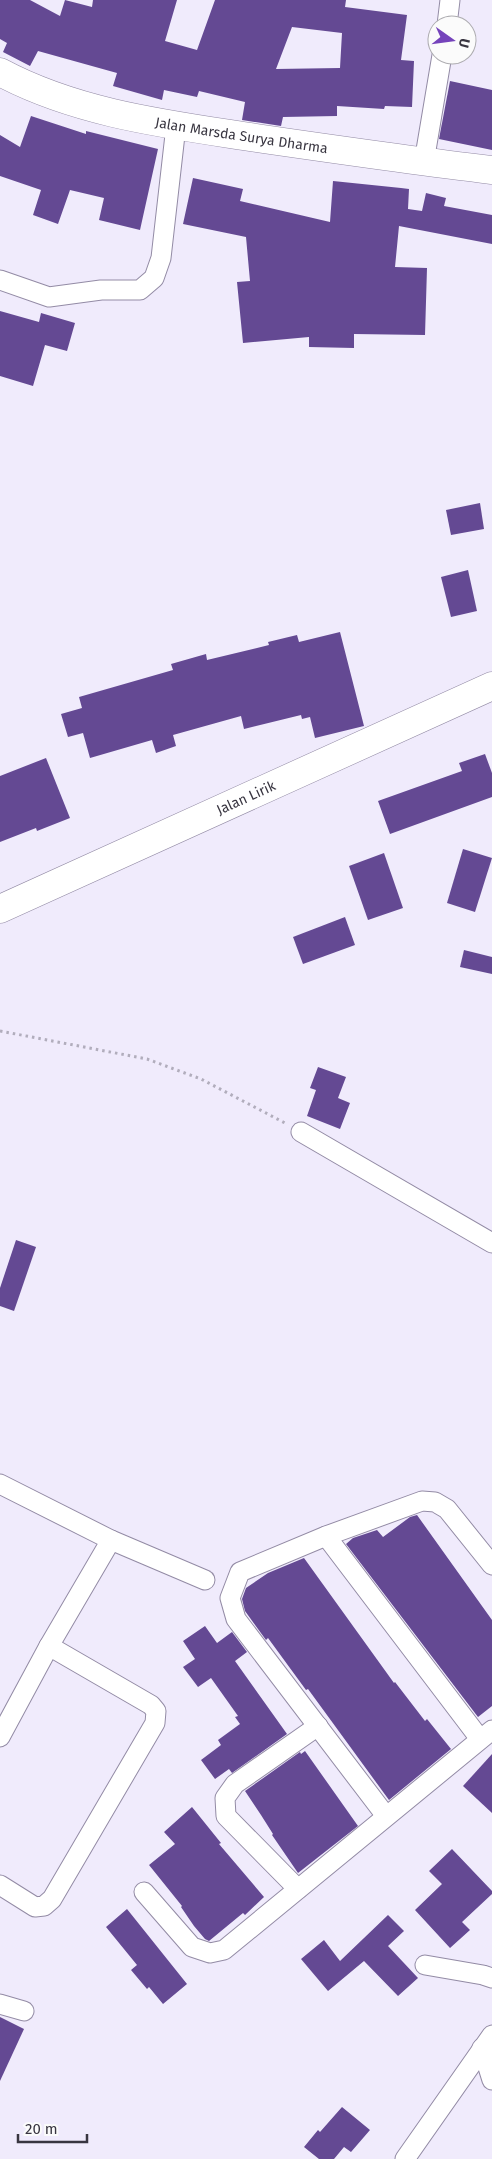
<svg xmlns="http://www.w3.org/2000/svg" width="492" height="2159" viewBox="0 0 492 2159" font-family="'Fira Sans',sans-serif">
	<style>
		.building { fill: #644993; fill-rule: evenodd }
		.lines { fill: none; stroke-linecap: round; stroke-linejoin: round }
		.street-casing { stroke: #938ba5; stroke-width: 21 }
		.secondary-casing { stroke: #938ba5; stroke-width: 29 }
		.highway-casing { stroke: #938ba5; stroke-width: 29 }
		.path { stroke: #b1adbc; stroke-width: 3; stroke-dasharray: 2.5 4; stroke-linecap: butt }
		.street { stroke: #fff; stroke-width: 19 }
		.secondary { stroke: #fff; stroke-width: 28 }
		.highway { stroke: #fff; stroke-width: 28 }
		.labels { text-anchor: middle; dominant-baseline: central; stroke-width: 5; stroke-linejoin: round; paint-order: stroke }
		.street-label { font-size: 14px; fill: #383540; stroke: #fbfbfb }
	</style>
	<rect width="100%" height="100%" fill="#f0ebfc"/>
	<g class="building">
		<path d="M0 0H30L60 16 65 0 92 7 93 0H177L165 41 197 50 215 0H346L345 7 407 15 401 60 414 61 412 107 385 106 384 109 337 106V116L283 117 281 126 242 120 245 102 199 91 197 97 164 90 162 100 113 86 117 73 38 51 30 66 3 52 7 43 0 39ZM292 27 342 33 340 68 276 69Z"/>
		<polygon points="450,81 492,90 492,150 439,139"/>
		<polygon points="31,116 86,134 86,131 158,149 140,230 99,220 104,198 70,190 58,224 33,215 41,190 0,176 0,135 20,147"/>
		<polygon points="193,178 243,189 240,201 330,222 333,181 401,188 409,189 408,209 422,211 426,193 446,198 444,206 492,215 492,244 399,226 395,267 427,268 425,335 354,334 354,348 309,347 309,337 243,343 237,282 250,281 246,237 183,224"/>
		<polygon points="0,311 39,322 41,313 75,323 67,351 45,345 33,386 0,376"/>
		<polygon points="480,503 484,529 451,535 446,510"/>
		<polygon points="468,570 477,611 451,617 441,577"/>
		<polygon points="340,632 364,726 315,738 310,717 302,719 301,715 244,729 241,716 173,735 176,746 156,753 152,740 90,758 83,733 68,737 61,714 82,708 79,697 173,670 171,664 206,654 207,660 269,645 268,642 297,635 299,642"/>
		<polygon points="485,754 492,773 492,797 390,834 378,801 462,771 459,763"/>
		<polygon points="46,758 70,818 37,831 36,828 0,842 0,776"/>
		<polygon points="463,849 492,858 475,912 447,903"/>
		<polygon points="384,853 403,908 368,920 349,866"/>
		<polygon points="345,917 355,945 303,964 293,937"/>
		<polygon points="464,950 492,957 492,974 460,967"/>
		<polygon points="318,1067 346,1077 338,1098 350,1103 340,1129 307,1116 316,1090 310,1088"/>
		<polygon points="16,1240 36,1247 14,1311 0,1306 0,1288"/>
		<polygon points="417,1515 492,1620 492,1706 478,1717 346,1544 353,1538 377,1530 383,1537 410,1517"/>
		<polygon points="304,1558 394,1683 395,1682 425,1721 427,1719 451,1749 389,1800 308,1689 306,1690 268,1638 266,1640 245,1611 242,1599 246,1588 268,1573"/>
		<polygon points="205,1626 217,1643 232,1632 247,1652 235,1661 287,1734 232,1773 229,1769 215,1779 201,1760 221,1745 218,1740 240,1724 235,1717 238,1716 211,1678 198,1687 183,1667 195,1659 183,1641"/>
		<polygon points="305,1751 358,1826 298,1873 272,1835 273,1834 261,1815 245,1791 300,1752 301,1754"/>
		<polygon points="492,1754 492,1813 463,1786"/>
		<polygon points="192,1807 221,1843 219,1844 264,1897 245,1915 243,1913 209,1941 205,1939 194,1926 181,1907 182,1906 149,1865 175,1844 164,1832"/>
		<polygon points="452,1849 492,1891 492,1894 462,1922 470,1930 450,1948 415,1910 442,1884 429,1871"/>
		<polygon points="127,1909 187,1984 163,2004 149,1987 147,1989 131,1970 137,1965 106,1927"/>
		<polygon points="388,1915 404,1931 388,1946 418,1978 398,1996 364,1961 328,1991 301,1959 324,1940 340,1961"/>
		<polygon points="0,2017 24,2029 0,2081"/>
		<polygon points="342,2107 370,2130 351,2152 344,2147 334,2159 319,2159 304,2147 318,2130 320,2132"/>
	</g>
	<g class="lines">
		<defs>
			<g id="street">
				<polyline points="447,25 450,0"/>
				<polyline points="424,162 442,55"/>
				<polyline points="0,280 49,297 101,290 140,290 154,278 161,258 176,126"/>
				<polyline points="301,1132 492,1243"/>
				<polyline points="0,1484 111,1540 49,1646 0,1737"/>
				<polyline points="326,1536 480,1739"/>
				<polyline points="111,1540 205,1580"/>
				<polyline points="386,1816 236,1619 230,1598 240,1572 326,1536 422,1501 435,1502 447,1509 492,1565"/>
				<polyline points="0,1885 35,1907 44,1906 52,1899 155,1723 156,1711 151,1705 49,1646"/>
				<polyline points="298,1889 226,1816 225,1798 235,1784 318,1726"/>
				<polyline points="144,1892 192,1947 210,1953 224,1950 492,1730"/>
				<polyline points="425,1965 483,1975 492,1978"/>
				<polyline points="0,2004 24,2011"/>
				<polyline points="482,2048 492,2080"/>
				<polyline points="405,2159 492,2035"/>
			</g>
			<g id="secondary">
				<path id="s1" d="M0 909 492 686"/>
			</g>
			<g id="highway">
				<path id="s2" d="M0 72C80 115 174 125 263 139 339 150 415 161 492 170"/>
			</g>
		</defs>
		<use href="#street" class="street-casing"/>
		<use href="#secondary" class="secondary-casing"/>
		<use href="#highway" class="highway-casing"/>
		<polyline class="path" points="0,1031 147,1059 201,1079 285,1123"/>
		<use href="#street" class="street"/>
		<use href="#secondary" class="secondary"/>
		<use href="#highway" class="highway"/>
	</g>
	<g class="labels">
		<g class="street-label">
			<text stroke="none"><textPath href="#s2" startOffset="251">Jalan Marsda Surya Dharma</textPath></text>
			<text stroke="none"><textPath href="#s1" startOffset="270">Jalan Lirik</textPath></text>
		</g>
	</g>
	<g transform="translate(452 40) rotate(104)"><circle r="24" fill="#fbfbfb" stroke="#adacb0"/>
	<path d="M0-4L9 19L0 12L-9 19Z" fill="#7543bb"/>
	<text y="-8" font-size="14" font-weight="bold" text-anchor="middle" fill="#383540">U</text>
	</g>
	<path d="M18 2134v8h69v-8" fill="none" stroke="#383540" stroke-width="2.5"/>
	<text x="25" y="2134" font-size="15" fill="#383540" stroke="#fbfbfb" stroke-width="4" paint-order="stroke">20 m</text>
</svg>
